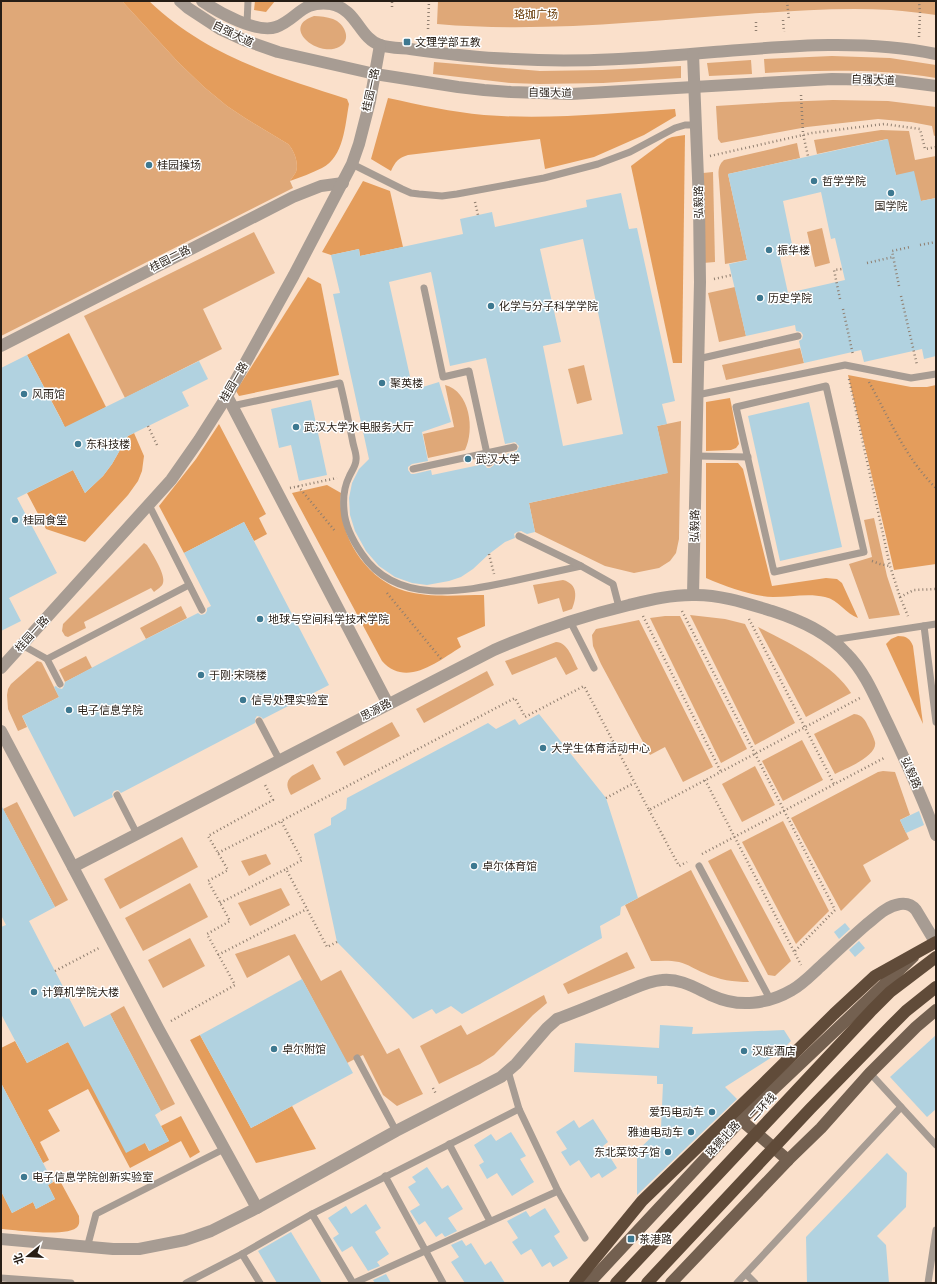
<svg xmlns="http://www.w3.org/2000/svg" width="937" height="1284" viewBox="0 0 937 1284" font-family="'Fira Sans','Noto Sans SC',sans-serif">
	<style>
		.green { fill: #dfa878 }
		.forest { fill: #e49d5c }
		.building { fill: #b1d2e0; fill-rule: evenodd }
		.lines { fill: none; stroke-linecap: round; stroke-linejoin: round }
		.path { stroke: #8f7e6f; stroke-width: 2.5; stroke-dasharray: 1 3; stroke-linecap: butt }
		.lane { stroke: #a79c93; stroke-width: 7 }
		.street { stroke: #a79c93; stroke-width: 12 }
		.primary { stroke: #736050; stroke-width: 12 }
		.highway-bridge { stroke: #604b39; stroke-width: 12 }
		.poi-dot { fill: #3d7890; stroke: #fff; stroke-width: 1.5 }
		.labels { text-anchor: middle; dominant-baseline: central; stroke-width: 3; stroke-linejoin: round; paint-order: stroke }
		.park-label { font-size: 11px; fill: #633500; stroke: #fff }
		.street-label { font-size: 11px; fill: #271e16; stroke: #fff }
		.poi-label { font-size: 11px; fill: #271e16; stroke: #fff; text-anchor: start }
	</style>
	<rect width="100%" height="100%" fill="#fae0cb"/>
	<g class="green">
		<path d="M1 1H122L178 62 204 87 227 106 245 118 288 144C294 150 299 163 296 172 294 175 292 178 290 181L293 188 1 336Z"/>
		<path d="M438 1H936V15C921 13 906 11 891 10 842 7 794 11 746 14 643 21 540 33 437 24Z"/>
		<path d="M314 16C320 16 327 17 333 19 344 23 353 40 339 47 318 58 280 27 314 16Z"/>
		<path d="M832 56 890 58 936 65V78C879 69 823 70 765 73L764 59Z"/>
		<polygon points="751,60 752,74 709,76 707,63"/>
		<polygon points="434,62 540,71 602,70 681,66 681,78 603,83 540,84 511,83 433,74"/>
		<polygon points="833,100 888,101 936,107 936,135 934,136 932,126 911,122 878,119 807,127 721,143 718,139 716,106 781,102"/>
		<polygon points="881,130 909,131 915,160 936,156 936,198 921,201 896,175 887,139 817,154 814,140"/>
		<path d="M797 143 800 158 728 174 747 260 725 264 719 180C718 172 718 165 724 160Z"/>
		<polygon points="713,172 715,262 703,263 703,173"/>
		<polygon points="822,228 830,263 815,267 807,232"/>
		<polygon points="254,232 275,273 203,309 222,349 125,398 84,316"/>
		<polygon points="735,287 746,336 719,342 708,293"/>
		<polygon points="800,348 804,363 726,380 722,365"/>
		<polygon points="584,365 592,400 577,404 568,369"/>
		<path d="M445 385C470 391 475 430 465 450L428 458 423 434 454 427Z"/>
		<polygon points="681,421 679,539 676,553 670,561 659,568 634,573 605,566 535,532 529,503 667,473 657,426"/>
		<polygon points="874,518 887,576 900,615 869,619 849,564 872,557 864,520"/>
		<path d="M144 543 147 545C152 553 166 575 163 583 162 587 157 589 154 592L151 588 84 622 86 628 68 637 65 636 62 631 63 624Z"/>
		<path d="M563 580C578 584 577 597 572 609L563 612 559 598 538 604 533 585Z"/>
		<polygon points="181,606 187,618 146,639 140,628"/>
		<polygon points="690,615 725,619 745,624 795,723 755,745"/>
		<polygon points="665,616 680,616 747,749 721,763 650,618"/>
		<polygon points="639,620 713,767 683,782 665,747 650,755 601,664 593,646 592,635 596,629"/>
		<path d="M758 627C788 642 834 665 851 693L806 717Z"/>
		<path d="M556 642C568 642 573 660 578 669L566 675 556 657 512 675 505 661Z"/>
		<polygon points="86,656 92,668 65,682 59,670"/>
		<polygon points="37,661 41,662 42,663 59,697 22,716 27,727 18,731 8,709 7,695 8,689 11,684"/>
		<polygon points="487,671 494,685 424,723 416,709"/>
		<path d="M854 714C863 715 865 720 869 728 871 732 874 738 875 742 878 756 845 769 835 774L814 734Z"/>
		<polygon points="392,722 400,736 344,766 336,752"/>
		<polygon points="802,740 823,780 783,801 762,761"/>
		<path d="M313 764 321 779 291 795C287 788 285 782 292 776Z"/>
		<polygon points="755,766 775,805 742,822 722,784"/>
		<polygon points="883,771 895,772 910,815 900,820 909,839 863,865 871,881 841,911 791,818 878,772"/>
		<polygon points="17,802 68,900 55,907 3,809"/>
		<polygon points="783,821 829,911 796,944 742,842"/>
		<polygon points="182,837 198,867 120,909 104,879"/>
		<polygon points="731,849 791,961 775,976 768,975 708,861"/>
		<polygon points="266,854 271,864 249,876 241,861"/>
		<path d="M691 870 749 982C734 982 719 980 704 973 696 970 688 964 679 962 669 960 661 961 651 961L625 905Z"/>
		<polygon points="190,883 208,917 143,951 125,918"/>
		<polygon points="281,888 290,905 250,926 238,903"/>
		<polygon points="295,934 321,981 341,970 387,1054 399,1048 423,1094 397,1106 383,1095 363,1055 347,1063 289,955 247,978 235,954"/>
		<polygon points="190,938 205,966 163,988 148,960"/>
		<polygon points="627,952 635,968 568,994 563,984"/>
		<polygon points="544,995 547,1003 533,1015 494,1055 480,1064 439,1084 420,1046 461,1025 467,1035"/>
		<polygon points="124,1006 175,1104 161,1111 110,1014"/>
	</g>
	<g class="forest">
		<path d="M122 1H149C207 56 273 75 347 99L349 104C345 125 344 157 322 168 312 173 301 177 290 181 292 178 294 175 296 172 299 163 294 150 288 144L245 118 227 106 204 87 178 62Z"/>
		<polygon points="255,1 275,1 266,12 254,10"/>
		<path d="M388 98C420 105 452 112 484 115 548 120 612 113 675 109L676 116 644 135 594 157 545 169 540 139 408 155C398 158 395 162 391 171L371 159Z"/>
		<polygon points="685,135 682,363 673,363 631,166 667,139 672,137"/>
		<polygon points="363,181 390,191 403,247 360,256 359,249 331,255 322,252"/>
		<polygon points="308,277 321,284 339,375 239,396 236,391"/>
		<polygon points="69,333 106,407 65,428 61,419 27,355"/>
		<polygon points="848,375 911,387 927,387 936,385 936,564 894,570"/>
		<polygon points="730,398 739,444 736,448 731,450 706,451 706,402"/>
		<polygon points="219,424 266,514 259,518 267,534 254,541 244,522 184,553 159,506 196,459"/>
		<polygon points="134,433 144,456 142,471 138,481 128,495 85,542 46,529 27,493 73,470 85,493 103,476 112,464 128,436"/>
		<path d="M706 463H738L743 469 772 586 826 578 837 579 842 583 858 618C846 614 839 600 825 597 809 593 790 597 773 597 751 596 727 587 706 578Z"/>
		<path d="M327 485 341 493C337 534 365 579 405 591 430 598 458 595 484 595L485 626 457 638 461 647C437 662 406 688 382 661L292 493Z"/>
		<path d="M898 636C907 636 910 639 913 646L923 724 886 644 891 639Z"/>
		<polygon points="200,1035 251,1128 292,1106 316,1149 256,1163 190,1040"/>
		<polygon points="15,1041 27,1063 68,1042 145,1143 149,1151 169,1141 161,1126 181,1116 200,1152 190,1158 181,1141 130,1168 88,1089 48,1110 60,1131 40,1142 49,1160 43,1163 1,1083 1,1048"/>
		<path d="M59 1179 79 1216C79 1220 80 1223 78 1226 70 1238 16 1230 1 1229V1191L12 1213 33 1202 36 1209 55 1199 48 1185Z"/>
	</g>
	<g class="building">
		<path d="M888 139 896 175 914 171 921 201 936 198V356L924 359 922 349 864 362 861 350 804 363 799 341 802 339 803 335 801 332 796 331 795 325 746 336 729 264 747 260 728 174ZM821 192 831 239 835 238 845 280 788 293 780 257 794 254 783 201Z"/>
		<path d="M621 193 629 229 637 228 675 401 662 404 667 424 657 426 668 473 529 503 535 532 527 534 521 531 517 532 514 534 515 538 505 542 489 554 473 569 461 577 449 581 427 585 412 583 395 577 379 566 366 551 355 531 350 515 349 498 352 483 359 469 369 459 333 294 340 293 331 255 359 249 360 256 463 234 460 219 492 212 495 227 587 207 586 200ZM583 239 623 434 563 446 543 346 561 342 540 249ZM431 272 450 366 486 358 505 444 515 442 519 446 517 451 507 454 508 459 494 462V465L490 468H487L484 464 432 475 431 470 414 474H411L408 470V467L412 464 428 461 422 432 451 422 439 382 413 390 389 282Z"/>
		<polygon points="27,355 65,427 199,361 208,379 182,392 189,406 128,436 112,464 103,476 85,493 73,470 17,498 57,573 9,598 21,621 1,631 1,368"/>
		<polygon points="311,400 327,475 299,481 291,445 279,448 271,409"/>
		<polygon points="809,402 842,547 780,561 748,416"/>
		<polygon points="244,522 329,685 263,719 261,717 257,716 255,719 255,723 121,793 118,790 114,791 112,794 113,797 74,817 22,716 59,697 54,687 56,686 58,688 62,689 64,686 65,682 146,639 198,613 201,615 205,614 207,611 207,608 211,606 184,553"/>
		<polygon points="539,714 606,798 638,898 621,907 620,915 600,926 602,938 462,1014 451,1006 436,1014 432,1009 413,1019 337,942 314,834 331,825 331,818 346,809 347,798 488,723 496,729 515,719 519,725"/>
		<polygon points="1,805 55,907 29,921 84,1027 110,1014 161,1111 155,1115 169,1141 150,1151 145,1143 126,1153 68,1042 27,1063 1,1014 1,927 6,925 1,915"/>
		<polygon points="919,811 924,825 906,833 900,820"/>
		<polygon points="845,923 850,929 839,939 834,932"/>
		<polygon points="859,941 865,948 855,957 849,950"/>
		<polygon points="302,979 353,1073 251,1128 200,1035"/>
		<polygon points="660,1025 693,1027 692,1034 784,1030 791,1041 780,1052 725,1087 737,1099 637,1195 637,1151 661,1128 663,1084 657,1084 657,1076 574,1072 575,1043 659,1048"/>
		<polygon points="936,1035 936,1109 927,1117 890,1077"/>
		<polygon points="1,1083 53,1182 48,1185 55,1199 36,1209 33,1202 12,1213 1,1191"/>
		<polygon points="593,1119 608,1142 603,1146 617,1168 602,1178 599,1173 591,1178 579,1160 570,1166 561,1152 567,1149 556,1132 574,1120 579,1128"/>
		<polygon points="511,1132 526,1156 520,1159 534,1182 512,1196 497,1173 487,1179 479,1165 484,1162 474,1145 491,1134 496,1141"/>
		<polygon points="887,1153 907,1173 906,1207 877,1236 886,1245 889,1283 807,1283 806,1237"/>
		<polygon points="427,1167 442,1189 448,1185 463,1209 448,1218 457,1231 445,1237 442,1233 436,1237 425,1221 419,1225 410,1211 420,1205 408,1187 416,1182 412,1177"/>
		<polygon points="366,1204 381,1228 375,1232 389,1254 377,1262 380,1266 368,1271 352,1246 342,1252 333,1238 339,1234 328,1218 346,1206 351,1214"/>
		<polygon points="545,1208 560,1232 554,1236 568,1258 553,1267 550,1262 542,1267 531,1249 521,1255 512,1242 518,1238 507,1221 526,1211 530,1217"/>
		<polygon points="291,1232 322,1283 277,1283 258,1251"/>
		<polygon points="462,1240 466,1246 471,1243 485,1265 491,1261 505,1283 465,1283 451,1262 459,1257 451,1245"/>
		<polygon points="386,1274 391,1283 375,1283 373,1280"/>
	</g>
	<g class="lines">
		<g class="path">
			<polyline points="787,1 789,20"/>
			<polyline points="392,7 392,1"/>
			<polyline points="783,20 784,32"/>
			<polyline points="756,22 756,34"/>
			<polyline points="428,29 429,1"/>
			<polyline points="919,37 920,13 919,1"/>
			<polyline points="801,95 803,134 808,156"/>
			<polyline points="710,156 812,133 884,124 920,129 925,149 936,147"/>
			<polyline points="475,202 478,215"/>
			<polyline points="920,245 936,242"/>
			<polyline points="867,263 893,257"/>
			<polyline points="714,279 732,275"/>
			<polyline points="899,286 892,251 910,247"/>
			<polyline points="901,296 917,365"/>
			<polyline points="840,299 834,270 842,269"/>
			<polyline points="843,309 853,355"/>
			<polyline points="849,379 890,566 900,597 908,616"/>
			<path d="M869 382C889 418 906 459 936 488"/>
			<polyline points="148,426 157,445"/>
			<polyline points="298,486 335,531"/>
			<polyline points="290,488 337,478"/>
			<polyline points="489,554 494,574"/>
			<polyline points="872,561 880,564 890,566"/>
			<polyline points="387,593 442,660"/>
			<polyline points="900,597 914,590 936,589"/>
			<polyline points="682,611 835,910 794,952"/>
			<polyline points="643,616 721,772"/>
			<polyline points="749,619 834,784"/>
			<polyline points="705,780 801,965"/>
			<polyline points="606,798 634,783"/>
			<polyline points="649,810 679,866 687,862"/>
			<polyline points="218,853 281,821"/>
			<polyline points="702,854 884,758"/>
			<polyline points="220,903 286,869"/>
			<polyline points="337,942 327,947 286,869 302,860 281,821 515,698 525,717 584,686 649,810 860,698"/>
			<polyline points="218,955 307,909"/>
			<polyline points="55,971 99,948"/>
			<polyline points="171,1021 235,985 207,934 230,921 208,881 228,870 208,836 273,800 264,783"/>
			<polyline points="433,1088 436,1094"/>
		</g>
		<g class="lane">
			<polyline points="247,24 248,1"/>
			<polyline points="352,164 402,189 411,193 419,194 442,196 457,194 544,178 598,164 630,152 675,128 685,125 696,125"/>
			<polyline points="424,288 443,377 469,371 489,463"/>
			<polyline points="698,359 798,336"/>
			<polygon points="826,386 864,552 774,572 736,407"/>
			<polyline points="697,395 845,365 911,378 936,374"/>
			<path d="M232 406 340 383C345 403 349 423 353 443 354 448 357 455 356 460 356 466 351 472 349 477 344 487 343 499 344 510 345 526 353 541 362 554 396 605 462 592 513 581 536 576 558 571 581 566"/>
			<polyline points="696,456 748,457"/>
			<polyline points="413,469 514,447"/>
			<polyline points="149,505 202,610"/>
			<polyline points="519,536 581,566 613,584 619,607"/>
			<polyline points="570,621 594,668"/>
			<polyline points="924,626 936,722"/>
			<polyline points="832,640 936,624"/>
			<polyline points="22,645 47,659 60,684"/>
			<polyline points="47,659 189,585"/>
			<polyline points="259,721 280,761"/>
			<polyline points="117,795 137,834"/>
			<polyline points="699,866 770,999"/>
			<polyline points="357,1058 396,1131"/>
			<polyline points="508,1071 519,1109 558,1191 585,1238"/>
			<polyline points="870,1073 936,1145"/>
			<polyline points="449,1144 490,1221"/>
			<polyline points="385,1176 443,1283"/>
			<polyline points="312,1214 353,1283"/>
			<polyline points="87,1248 96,1214 224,1149"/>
			<polyline points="242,1254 260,1283"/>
			<polyline points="746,1274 755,1283"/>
			<polyline points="1,1278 71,1283"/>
			<polyline points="186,1283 242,1254 312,1214 519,1109"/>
			<polyline points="354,1283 558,1191"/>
			<polyline points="737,1283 901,1107"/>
			<polyline points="928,1283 936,1230"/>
		</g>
		<g class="street">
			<polyline points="180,1 188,8 220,29 244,40 278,52 375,74 458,87 484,90 511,92 571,94 832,79 889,80 936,86"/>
			<path d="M202 1C218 12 257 34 276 27 298 19 301 0 331 4 357 9 359 38 380 45 389 48 401 48 410 49 445 54 479 58 514 59 580 63 647 58 714 52 787 46 863 39 936 54"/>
			<polyline points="1,346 293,197 321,186 343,183"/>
			<polyline points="227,396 388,704"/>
			<polyline points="693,595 700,282 699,203 693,54"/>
			<polyline points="1,668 171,480 199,440 227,396 294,275 352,164 359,144 370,101 380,45"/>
			<polyline points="1,731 158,1028 257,1208"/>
			<path d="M73 867 494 650C538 631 583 616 629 605 650 600 670 595 692 595 719 594 746 603 772 611 800 620 827 632 847 654 866 673 876 700 888 724 905 760 923 797 936 835"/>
			<path d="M1 1239 113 1249H139L185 1240 211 1231 257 1208 396 1131 501 1077 516 1064 547 1028 557 1019C579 1011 600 1002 622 993 635 988 648 981 662 980 681 978 697 989 713 996 739 1008 768 1004 792 990 803 984 813 973 822 965 837 951 852 937 867 924 877 916 887 906 900 904 907 903 912 905 916 910L934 940"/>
		</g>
		<g class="primary">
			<polyline points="741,1120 788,1160"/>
			<polyline points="589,1283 741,1120 913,957"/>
			<polyline points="671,1283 788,1160 821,1128 870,1073 916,1027 936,1010"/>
		</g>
		<g class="highway-bridge">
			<polyline points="575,1283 642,1201 763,1084 834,1014 875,976 936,942"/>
			<polyline points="616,1283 872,1010 890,992 936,957"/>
			<polyline points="647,1283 810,1109 892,1025 906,1011 936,987"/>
		</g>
	</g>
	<g class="poi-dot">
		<rect x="403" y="38" width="8" height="8" rx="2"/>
		<circle cx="149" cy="165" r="4"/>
		<circle cx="814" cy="181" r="4"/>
		<circle cx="891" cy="193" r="4"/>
		<circle cx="769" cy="250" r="4"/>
		<circle cx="760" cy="298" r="4"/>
		<circle cx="491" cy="306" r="4"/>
		<circle cx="382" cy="383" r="4"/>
		<circle cx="24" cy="394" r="4"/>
		<circle cx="296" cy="427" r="4"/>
		<circle cx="78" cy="444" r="4"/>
		<circle cx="468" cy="459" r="4"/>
		<circle cx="15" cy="520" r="4"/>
		<circle cx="260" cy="619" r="4"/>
		<circle cx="201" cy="675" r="4"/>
		<circle cx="243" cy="700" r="4"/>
		<circle cx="69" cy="710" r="4"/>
		<circle cx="543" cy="748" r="4"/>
		<circle cx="474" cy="866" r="4"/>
		<circle cx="34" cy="992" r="4"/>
		<circle cx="274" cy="1049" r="4"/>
		<circle cx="744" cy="1051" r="4"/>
		<circle cx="712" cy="1112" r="4"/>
		<circle cx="691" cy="1132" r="4"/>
		<circle cx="668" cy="1152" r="4"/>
		<circle cx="24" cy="1177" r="4"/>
		<rect x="627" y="1235" width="8" height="8" rx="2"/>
	</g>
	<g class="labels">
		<g class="park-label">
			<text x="536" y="14">珞珈广场</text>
		</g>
		<g class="street-label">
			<text transform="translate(233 34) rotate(26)">自强大道</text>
			<text transform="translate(873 80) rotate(2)">自强大道</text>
			<text transform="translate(371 90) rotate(-78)">桂园一路</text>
			<text transform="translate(550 93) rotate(1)">自强大道</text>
			<text transform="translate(699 202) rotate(-91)">弘毅路</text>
			<text transform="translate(170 259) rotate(-27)">桂园二路</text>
			<text transform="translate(234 382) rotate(-60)">桂园一路</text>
			<text transform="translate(695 526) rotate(-89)">弘毅路</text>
			<text transform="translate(32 634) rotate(-48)">桂园一路</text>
			<text transform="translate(376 710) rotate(-28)">思源路</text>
			<text transform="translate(911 773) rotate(66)">弘毅路</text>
			<text transform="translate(763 1107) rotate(-47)">二环线</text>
			<text transform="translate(723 1139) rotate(-47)">珞狮北路</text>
		</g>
		<g class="poi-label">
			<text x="415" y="42">文理学部五教</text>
			<text x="157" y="165">桂园操场</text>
			<text x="822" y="181">哲学学院</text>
			<text x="891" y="206" text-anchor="middle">国学院</text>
			<text x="777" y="250">振华楼</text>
			<text x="768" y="298">历史学院</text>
			<text x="499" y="306">化学与分子科学学院</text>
			<text x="390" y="383">聚英楼</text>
			<text x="32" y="394">风雨馆</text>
			<text x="304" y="427">武汉大学水电服务大厅</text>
			<text x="86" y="444">东科技楼</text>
			<text x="476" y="459">武汉大学</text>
			<text x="23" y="520">桂园食堂</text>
			<text x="268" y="619">地球与空间科学技术学院</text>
			<text x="209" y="675">于刚·宋晓楼</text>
			<text x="251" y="700">信号处理实验室</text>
			<text x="77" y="710">电子信息学院</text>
			<text x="551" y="748">大学生体育活动中心</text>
			<text x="482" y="866">卓尔体育馆</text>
			<text x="42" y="992">计算机学院大楼</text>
			<text x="282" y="1049">卓尔附馆</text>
			<text x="752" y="1051">汉庭酒店</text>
			<text x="704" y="1112" text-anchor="end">爱玛电动车</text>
			<text x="683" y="1132" text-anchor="end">雅迪电动车</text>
			<text x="660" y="1152" text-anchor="end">东北菜饺子馆</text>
			<text x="32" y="1177">电子信息学院创新实验室</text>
			<text x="639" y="1239">茶港路</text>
		</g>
	</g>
	<rect width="937" height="1284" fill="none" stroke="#271e16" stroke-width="4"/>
	<g transform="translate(28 1256) rotate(252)" stroke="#ffffff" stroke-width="3" paint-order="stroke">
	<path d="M0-3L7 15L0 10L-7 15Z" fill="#271e16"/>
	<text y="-6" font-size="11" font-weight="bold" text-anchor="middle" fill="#271e16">北</text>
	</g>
</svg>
